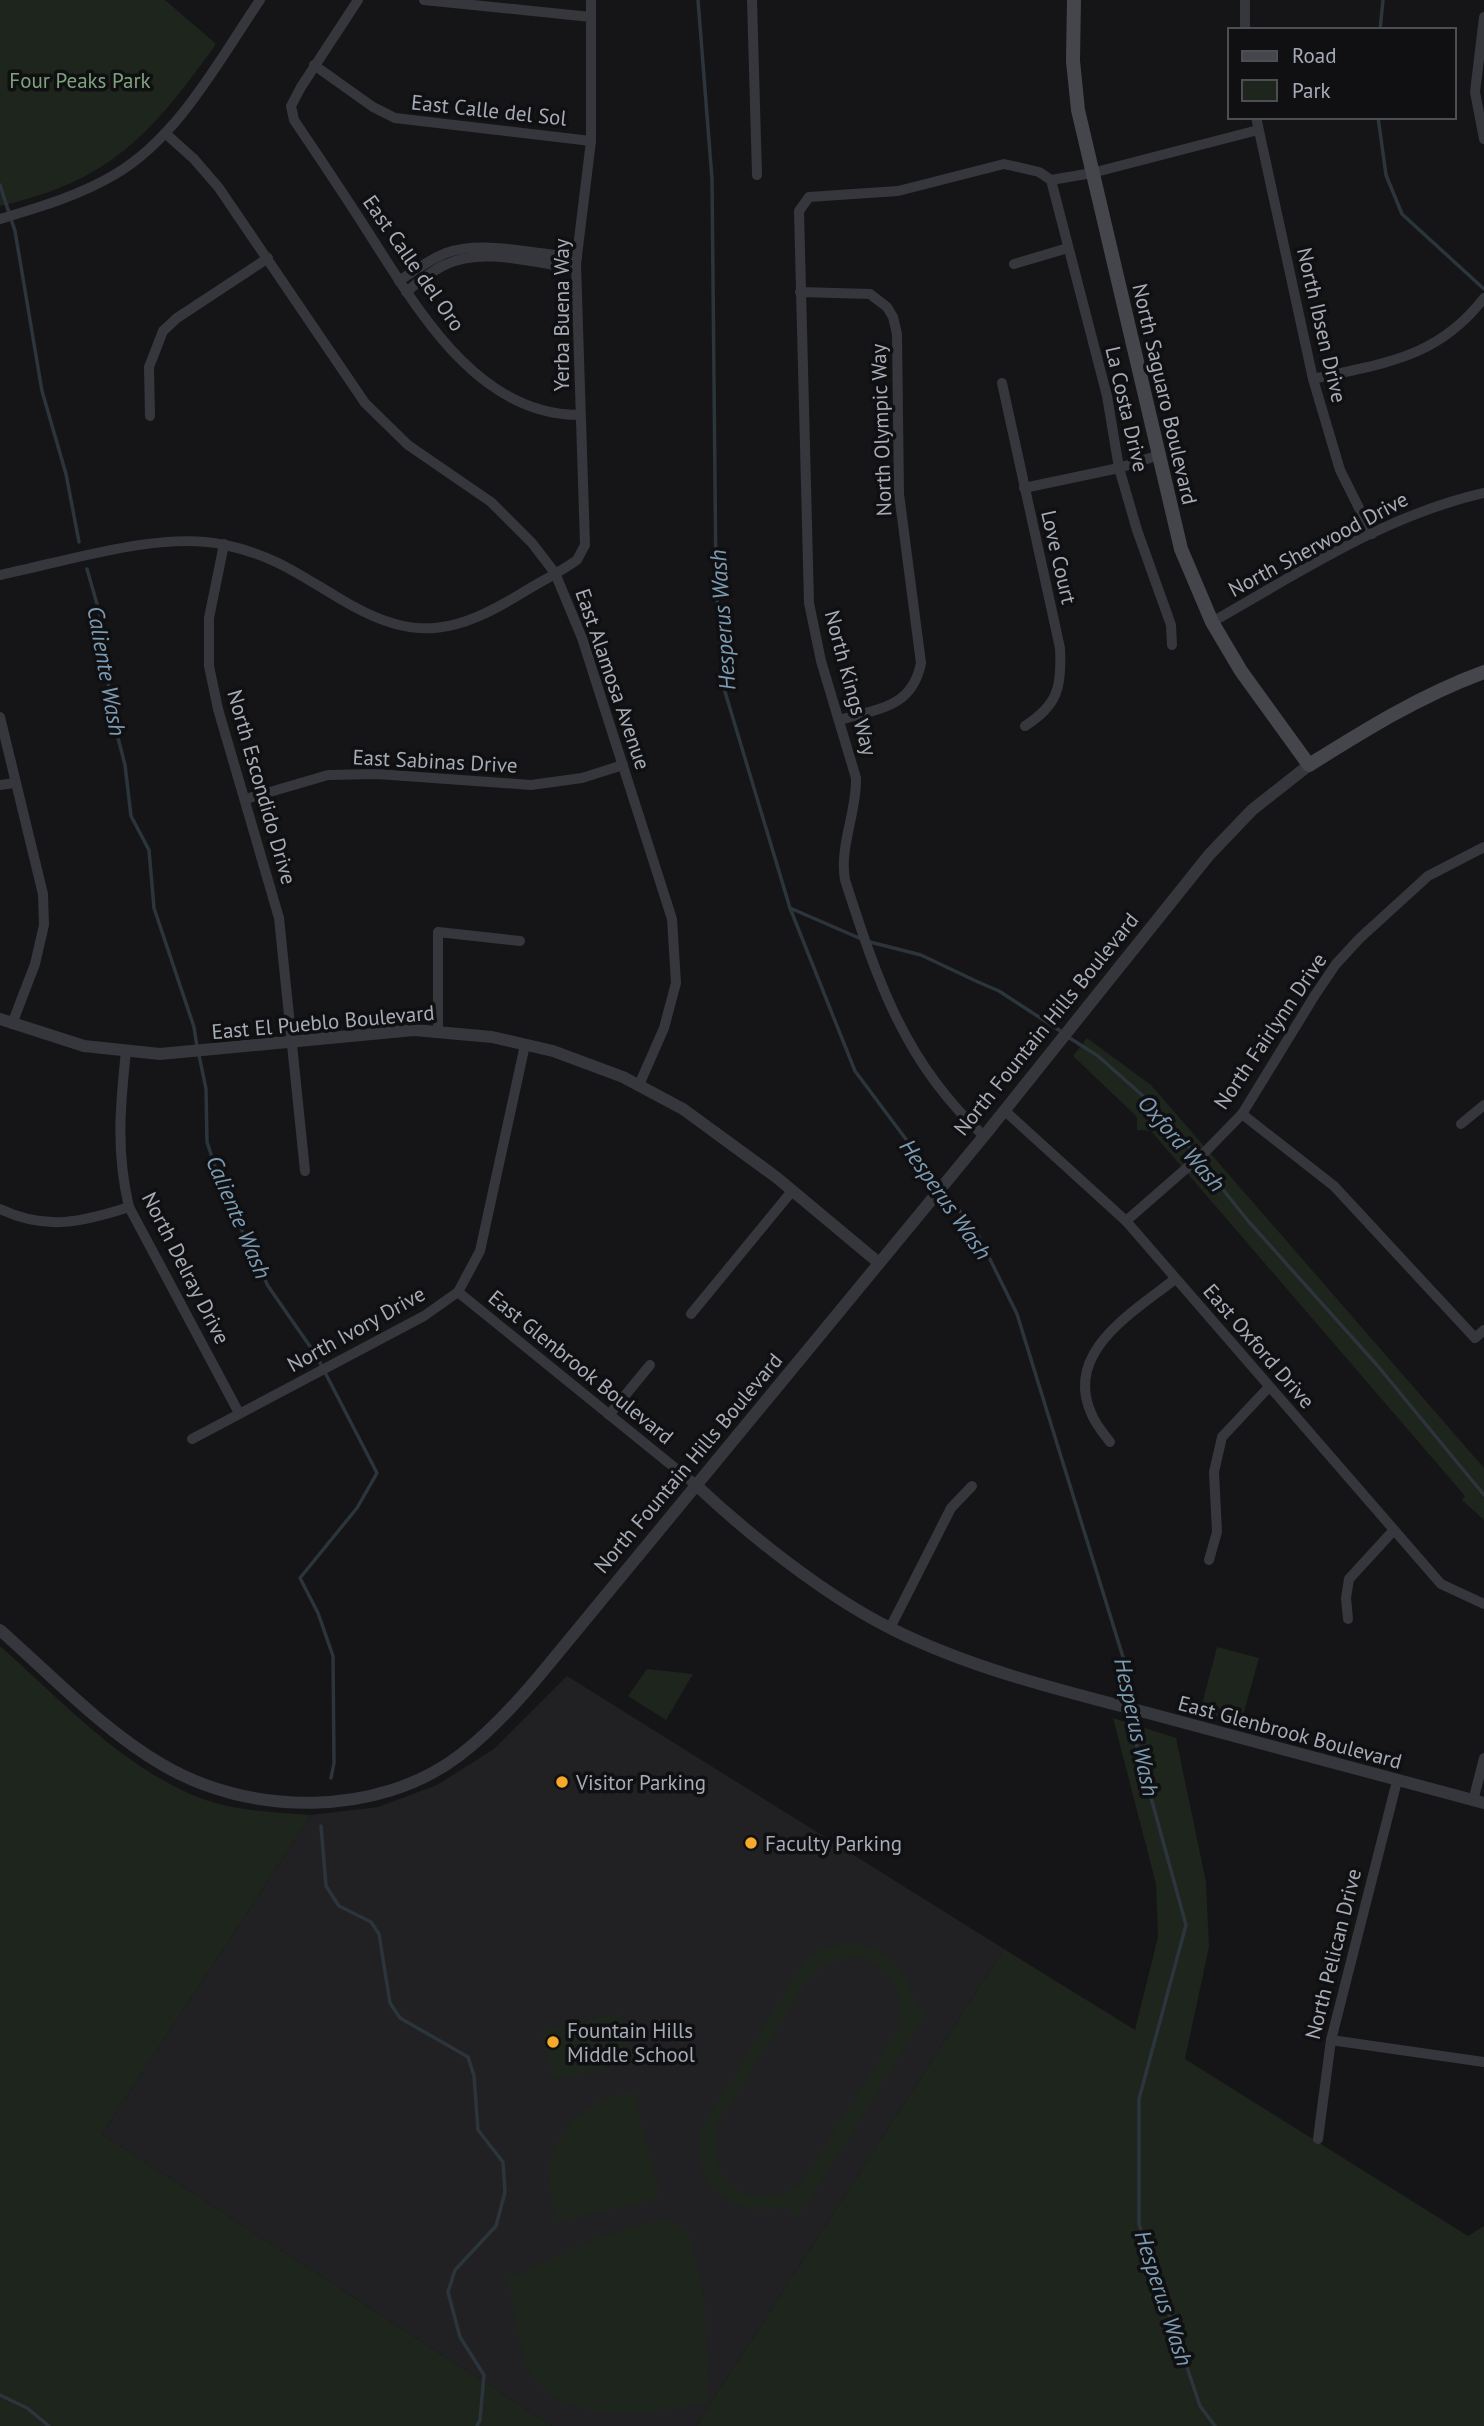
<svg xmlns="http://www.w3.org/2000/svg" width="1484" height="2426" viewBox="0 0 1484 2426" font-family="'PT Sans',sans-serif">
	<style>
		.built { fill: #212124 }
		.green { fill: #1d251d; fill-rule: evenodd }
		.lines { fill: none; stroke-linecap: round; stroke-linejoin: round }
		.stream { stroke: #2b353b; stroke-width: 3.5 }
		.minor { stroke: #36373c; stroke-width: 10 }
		.tertiary { stroke: #36373c; stroke-width: 12 }
		.secondary { stroke: #44464c; stroke-width: 14 }
		.poi-dot { fill: #f7a92c; stroke: #101012; stroke-width: 2.5 }
		.labels { text-anchor: middle; dominant-baseline: central; stroke-width: 7; stroke-linejoin: round; paint-order: stroke }
		.park-label { font-size: 21px; fill: #7da37d; stroke: #101012 }
		.street-label { font-size: 21px; fill: #a6acb7; stroke: #101012 }
		.poi-label { font-size: 21px; fill: #a6acb7; stroke: #101012; text-anchor: start }
		.water-label { font-size: 23px; font-style: italic; fill: #7c9cb4; stroke: #101012 }
	</style>
	<rect width="100%" height="100%" fill="#151517"/>
	<polygon class="built" points="567,1676 1004,1949 696,2426 552,2426 102,2134 311,1815 378,1807 437,1785 494,1749"/>
	<g class="green">
		<path d="M0 0H165L216 44C152 133 111 181 0 206Z"/>
		<polygon points="1087,1038 1151,1085 1484,1468 1484,1520 1462,1500 1465,1496 1151,1131 1137,1130 1137,1117 1073,1056"/>
		<path d="M0 1646C61 1700 119 1764 195 1796 231 1811 273 1812 311 1815L102 2134 552 2426H0Z"/>
		<polygon points="1217,1647 1259,1658 1241,1723 1200,1712"/>
		<polygon points="647,1669 693,1674 666,1720 628,1696"/>
		<polygon points="1113,1718 1176,1738 1206,1882 1209,1947 1185,2059 1468,2236 1484,2226 1484,2426 696,2426 1004,1949 1135,2030 1158,1937 1156,1884"/>
		<path d="M843 1944C882 1941 910 1969 916 2006L927 2012 800 2217 785 2208C732 2219 690 2186 701 2129L802 1964 818 1951ZM856 1957C893 1965 908 1998 896 2032L802 2182C754 2219 700 2180 719 2123L808 1980 823 1965Z"/>
		<polygon points="620,2013 632,2063 553,2080 541,2031"/>
		<path d="M634 2092 660 2193 657 2200 555 2222C553 2206 549 2189 549 2173 550 2144 576 2112 602 2100 611 2096 623 2094 634 2092Z"/>
		<path d="M665 2217 689 2232 705 2301 708 2403C651 2414 561 2426 530 2374 518 2345 514 2309 507 2279L594 2239Z"/>
	</g>
	<g class="lines">
		<g class="stream">
			<polyline points="698,0 712,179 716,583 723,685 790,908 855,1071 979,1237 1017,1314 1131,1683 1134,1706"/>
			<polyline points="1380,30 1383,0"/>
			<polyline points="1378,117 1386,175 1402,214 1484,289"/>
			<polyline points="0,185 15,231 42,391 66,474 79,542"/>
			<polyline points="87,569 105,632 110,707 125,765 131,816 149,850 154,908 194,1027 197,1047"/>
			<polyline points="790,908 866,941 921,955 978,982 999,991 1062,1032"/>
			<polyline points="1068,1037 1098,1056 1160,1111 1249,1222 1377,1365 1484,1495"/>
			<polyline points="199,1055 206,1089 207,1142 222,1188 268,1286 316,1355 377,1473 357,1508 300,1578 318,1613 333,1656 334,1763 331,1778"/>
			<polyline points="1135,1714 1136,1743 1186,1925 1139,2099 1139,2224 1200,2406 1215,2426"/>
			<polyline points="321,1826 326,1886 339,1906 371,1922 379,1934 390,2003 400,2018 468,2057 474,2076 478,2130 503,2162 505,2192 496,2226 455,2270 448,2292 460,2337 484,2375 480,2420 477,2426"/>
			<polyline points="0,2395 27,2408 49,2426"/>
		</g>
		<g class="minor">
			<path d="M358 0 301 87 291 106 294 120C319 157 344 194 368 232 417 308 477 416 580 415"/>
			<polyline points="424,0 591,17"/>
			<polyline points="752,0 757,175"/>
			<polyline points="1484,17 1475,92 1484,139"/>
			<polyline points="1245,30 1245,0"/>
			<polyline points="314,65 373,107 395,118 591,141"/>
			<polyline points="1256,117 1313,379 1340,470 1372,534"/>
			<polyline points="165,133 194,159 219,188 365,403 408,445 491,502 532,543 555,573 582,638 672,919 676,983 664,1028 639,1085"/>
			<polyline points="1051,180 1107,396 1119,468 1137,530 1171,625 1172,645"/>
			<path d="M0 219C40 207 78 196 114 175 179 137 219 60 260 0"/>
			<polyline points="1014,264 1068,248"/>
			<path d="M399 281C414 271 430 259 446 253 481 240 540 254 577 258"/>
			<path d="M406 292C419 282 432 270 447 264 484 247 537 263 576 269"/>
			<path d="M800 292 870 294 887 307 893 317 897 334 899 494 921 663C912 708 879 708 840 720"/>
			<path d="M1313 379C1383 363 1437 359 1484 298"/>
			<path d="M1002 383 1060 648C1062 687 1058 705 1025 726"/>
			<polyline points="150,416 149,367 163,331 177,318 268,258"/>
			<polyline points="1024,488 1119,468 1156,456"/>
			<polyline points="224,544 209,618 209,666 218,709 279,918 305,1171"/>
			<path d="M0 575C65 562 161 530 225 545 278 556 305 579 349 604 418 643 458 632 522 593 540 582 560 572 577 560L585 545 576 264 591 141V0"/>
			<path d="M1212 622C1299 573 1385 515 1484 493"/>
			<polyline points="0,717 43,894 44,925 35,964 12,1024"/>
			<polyline points="0,785 14,783"/>
			<polyline points="246,799 328,775 377,774 531,785 582,778 623,765"/>
			<polyline points="438,1030 438,932 520,941"/>
			<path d="M126 1051C120 1108 116 1152 129 1207L239 1413"/>
			<polyline points="1004,1110 1126,1221 1441,1584 1484,1604"/>
			<polyline points="1242,1114 1334,1186 1475,1338 1484,1330"/>
			<polyline points="1461,1124 1484,1105"/>
			<path d="M984 1136C904 1063 877 979 845 880 839 846 857 812 856 778L821 661 809 603 799 211 809 197 898 191 1004 164 1039 172 1051 180 1092 173 1258 130"/>
			<path d="M0 1209C46 1231 83 1222 129 1207"/>
			<polyline points="1126,1221 1205,1152 1242,1114 1315,995 1336,964 1360,938 1428,876 1484,847"/>
			<polyline points="458,1292 696,1485"/>
			<polyline points="691,1314 792,1191"/>
			<polyline points="609,1415 650,1365"/>
			<polyline points="192,1439 424,1316 458,1292 480,1251 525,1045"/>
			<path d="M1110 1442C1104 1434 1096 1425 1092 1415 1062 1352 1134 1312 1175 1279"/>
			<polyline points="1209,1560 1217,1532 1214,1472 1222,1437 1269,1387"/>
			<polyline points="1348,1619 1346,1598 1349,1579 1393,1531"/>
			<polyline points="890,1628 951,1508 972,1486"/>
			<polyline points="1473,1801 1484,1758"/>
			<polyline points="1331,2040 1484,2062"/>
			<polyline points="1318,2139 1331,2040 1397,1781"/>
		</g>
		<g class="tertiary">
			<polyline points="0,1019 84,1046 160,1054 414,1030 492,1037 553,1051 623,1077 683,1109 776,1177 879,1263"/>
			<path d="M696 1485C749 1535 827 1597 892 1629 976 1671 1072 1693 1163 1717 1270 1745 1377 1774 1484 1803"/>
			<path d="M0 1630C52 1676 103 1730 163 1765 249 1816 378 1818 460 1755 493 1730 523 1696 549 1664L984 1136 1209 855 1252 810 1309 765"/>
		</g>
		<path class="secondary" d="M1074 0 1073 61 1078 110 1181 549 1212 622 1241 671 1309 765C1365 730 1421 695 1484 672"/>
	</g>
	<g class="poi-dot">
		<circle cx="562" cy="1782" r="7"/>
		<circle cx="751" cy="1843" r="7"/>
		<circle cx="553" cy="2042" r="7"/>
	</g>
	<g class="labels">
		<g class="park-label">
			<text x="80" y="80">Four Peaks Park</text>
		</g>
		<g class="street-label">
			<text transform="translate(489 110) rotate(6)">East Calle del Sol</text>
			<text transform="translate(414 263) rotate(55)">East Calle del Oro</text>
			<text transform="translate(561 315) rotate(-90)">Yerba Buena Way</text>
			<text transform="translate(1322 325) rotate(77)">North Ibsen Drive</text>
			<text transform="translate(1165 394) rotate(77)">North Saguaro Boulevard</text>
			<text transform="translate(1127 409) rotate(77)">La Costa Drive</text>
			<text transform="translate(881 430) rotate(-92)">North Olympic Way</text>
			<text transform="translate(1318 544) rotate(-28)">North Sherwood Drive</text>
			<text transform="translate(1059 557) rotate(77)">Love Court</text>
			<text transform="translate(613 679) rotate(71)">East Alamosa Avenue</text>
			<text transform="translate(851 683) rotate(75)">North Kings Way</text>
			<text transform="translate(435 761) rotate(3)">East Sabinas Drive</text>
			<text transform="translate(262 787) rotate(74)">North Escondido Drive</text>
			<text transform="translate(323 1022) rotate(-5)">East El Pueblo Boulevard</text>
			<text transform="translate(1046 1024) rotate(-51)">North Fountain Hills Boulevard</text>
			<text transform="translate(1270 1031) rotate(-56)">North Fairlynn Drive</text>
			<text transform="translate(186 1268) rotate(63)">North Delray Drive</text>
			<text transform="translate(356 1329) rotate(-29)">North Ivory Drive</text>
			<text transform="translate(1259 1346) rotate(49)">East Oxford Drive</text>
			<text transform="translate(581 1367) rotate(39)">East Glenbrook Boulevard</text>
			<text transform="translate(688 1463) rotate(-50)">North Fountain Hills Boulevard</text>
			<text transform="translate(1290 1732) rotate(15)">East Glenbrook Boulevard</text>
			<text transform="translate(1333 1954) rotate(-76)">North Pelican Drive</text>
		</g>
		<g class="poi-label">
			<text x="576" y="1782">Visitor Parking</text>
			<text x="765" y="1843">Faculty Parking</text>
			<text x="567" y="2030">Fountain Hills<tspan x="567" dy="24">Middle School</tspan></text>
		</g>
		<g class="water-label">
			<text transform="translate(722 620) rotate(-94)">Hesperus Wash</text>
			<text transform="translate(107 671) rotate(80)">Caliente Wash</text>
			<text transform="translate(1182 1143) rotate(49)">Oxford Wash</text>
			<text transform="translate(946 1199) rotate(55)">Hesperus Wash</text>
			<text transform="translate(239 1217) rotate(67)">Caliente Wash</text>
			<text transform="translate(1137 1727) rotate(78)">Hesperus Wash</text>
			<text transform="translate(1164 2298) rotate(72)">Hesperus Wash</text>
		</g>
	</g>
	<rect x="1228" y="28" width="228" height="91" fill="#101012" stroke="#4c4e54" stroke-width="2"/>
	<rect x="1242" y="51" width="35" height="10" fill="#44464c" stroke="#4c4e54" stroke-width="2"/>
	<text x="1292" y="63" font-size="21" fill="#a6acb7">Road</text>
	<rect x="1242" y="80" width="35" height="21" fill="#1d251d" stroke="#4c4e54" stroke-width="2"/>
	<text x="1292" y="98" font-size="21" fill="#a6acb7">Park</text>
</svg>
